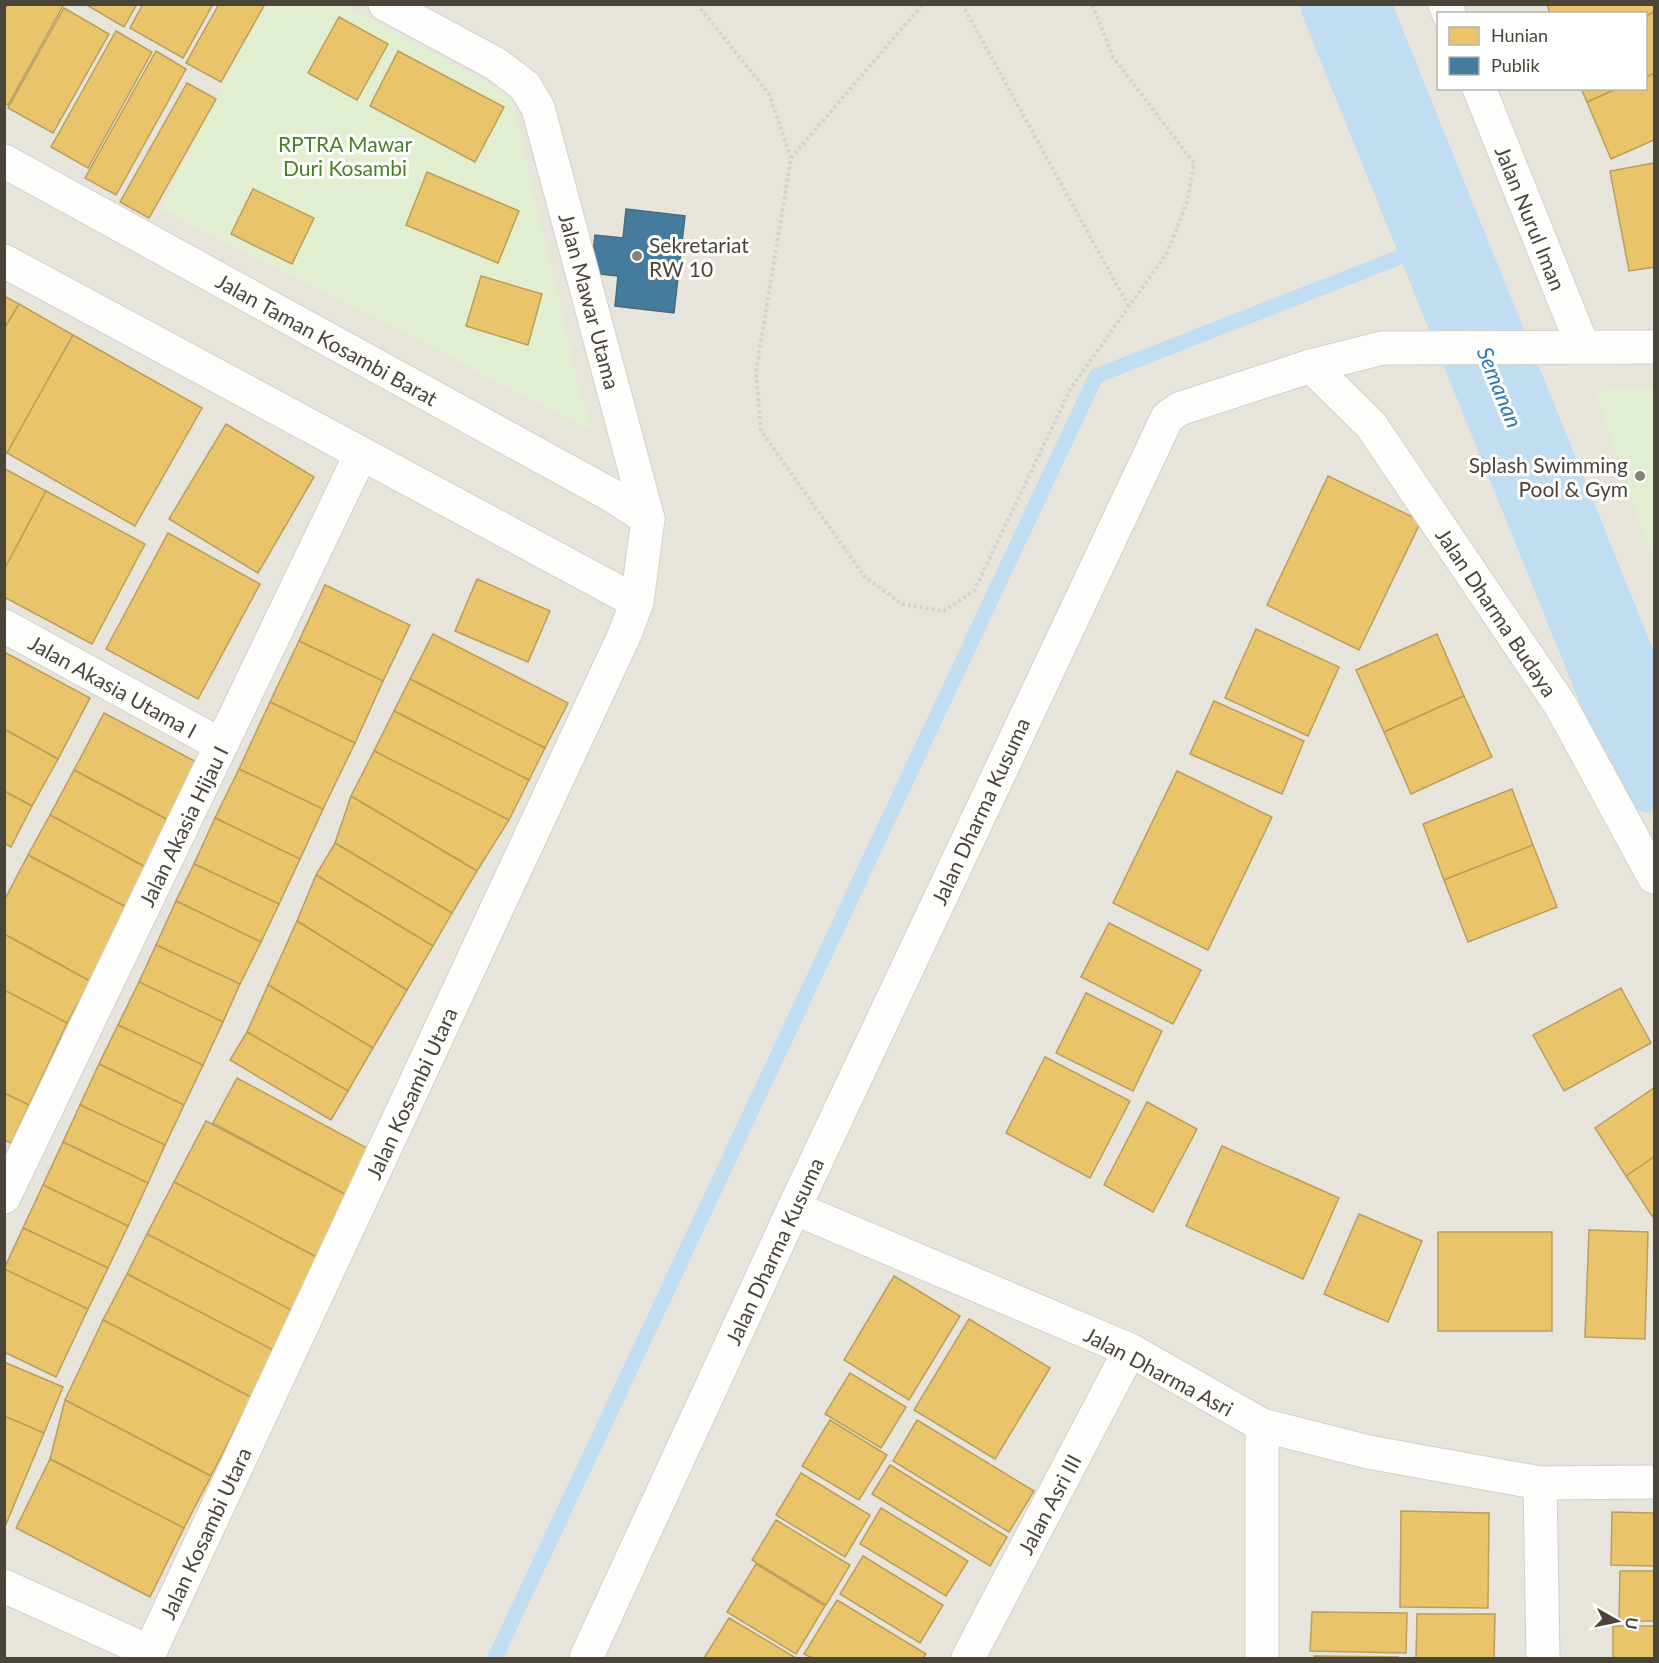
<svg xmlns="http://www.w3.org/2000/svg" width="1659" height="1663" viewBox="0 0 1659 1663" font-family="Lato,sans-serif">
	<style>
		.residential { fill: #e7e4dc; fill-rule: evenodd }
		.green { fill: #e1eecf }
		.homes { fill: #e9c46a; stroke: #ba9e5b; stroke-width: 1.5 }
		.public { fill: #457b9d; stroke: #476a7f; stroke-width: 1.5 }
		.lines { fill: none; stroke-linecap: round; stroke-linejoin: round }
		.stream { stroke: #c0ddf1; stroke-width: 15 }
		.river { stroke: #c0ddf1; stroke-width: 88 }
		.minor-casing { stroke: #d2d0cb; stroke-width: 35 }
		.path { stroke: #d3d2cc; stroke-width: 4; stroke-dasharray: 3 3; stroke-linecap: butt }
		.minor { stroke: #fdfdfc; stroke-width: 33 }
		.poi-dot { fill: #868178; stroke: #fff; stroke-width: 2 }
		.labels { text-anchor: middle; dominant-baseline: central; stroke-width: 6; stroke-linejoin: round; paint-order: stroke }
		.park-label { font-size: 21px; fill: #4a7f2a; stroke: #fff }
		.street-label { font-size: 21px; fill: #4b4439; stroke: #fff }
		.poi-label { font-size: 21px; fill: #4b4439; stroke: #fff; text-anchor: start }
		.water-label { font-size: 22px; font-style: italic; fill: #2e7ab2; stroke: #fff }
	</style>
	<rect width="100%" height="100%" fill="#f4f2ee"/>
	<path class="residential" d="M5 5H1654V1658H5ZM1438 14H1646V88H1438Z"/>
	<g class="green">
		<polygon points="264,5 346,5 511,96 582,399 594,431 160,208"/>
		<polygon points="1654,388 1654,562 1595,391"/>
	</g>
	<g class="homes">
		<polygon points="8,4 64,4 8,105 4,103 4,11"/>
		<polygon points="85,4 137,4 124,27"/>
		<polygon points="143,4 213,4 183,58 130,28"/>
		<polygon points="219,4 265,4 221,82 186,63"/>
		<polygon points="1547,4 1654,4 1654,12 1646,16 1646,14 1550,14"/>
		<polygon points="64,8 109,34 53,133 8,108"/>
		<polygon points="1654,12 1654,73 1646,77 1646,16"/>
		<polygon points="339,17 388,44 357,100 308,73"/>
		<polygon points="116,31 152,52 88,168 51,147"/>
		<polygon points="156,51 186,69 116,195 85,178"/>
		<polygon points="398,51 504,107 475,162 370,106"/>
		<polygon points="1654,73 1654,140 1611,159 1587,102 1618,88 1646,88 1646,77"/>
		<polygon points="187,83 216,99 149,218 120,202"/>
		<polygon points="1581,88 1618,88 1587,102"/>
		<polygon points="1654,163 1654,267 1629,271 1610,171"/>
		<polygon points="427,172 519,211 498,263 406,225"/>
		<polygon points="253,189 314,218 292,264 231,234"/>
		<polygon points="481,276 542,294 528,345 466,326"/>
		<polygon points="4,296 19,304 4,329"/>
		<polygon points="19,304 73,335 7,453 4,452 4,329"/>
		<polygon points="73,335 202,408 135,526 7,453"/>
		<polygon points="226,424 314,477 258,573 169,519"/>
		<polygon points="5,469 46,491 4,570 4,470"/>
		<polygon points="1328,476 1421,521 1359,650 1267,605"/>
		<polygon points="46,491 145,544 92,644 4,597 4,570"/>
		<polygon points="168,533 260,584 198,699 106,649"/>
		<polygon points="477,579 550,611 528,662 455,631"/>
		<polygon points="325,585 410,625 383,681 299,641"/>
		<polygon points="1256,629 1339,667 1308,736 1225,698"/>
		<polygon points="433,634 568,703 545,748 410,679"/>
		<polygon points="1437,634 1464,696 1384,732 1356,670"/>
		<polygon points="299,641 383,681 355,743 270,702"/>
		<polygon points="4,652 90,698 58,759 4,729"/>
		<polygon points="410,679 545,748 529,780 394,711"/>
		<polygon points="1464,696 1492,757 1411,794 1384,732"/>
		<polygon points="1214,701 1304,741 1282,794 1190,754"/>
		<polygon points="270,702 355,743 323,809 239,769"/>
		<polygon points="394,711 529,780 509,820 374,751"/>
		<polygon points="104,713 204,766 174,823 74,770"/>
		<polygon points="4,729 58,759 32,806 4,791"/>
		<polygon points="374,751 509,820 477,871 351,796"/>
		<polygon points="239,769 323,809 300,859 215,818"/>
		<polygon points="74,770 174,823 149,869 50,815"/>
		<polygon points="1177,771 1272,817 1208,950 1113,903"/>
		<polygon points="1512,789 1533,845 1444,880 1423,824"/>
		<polygon points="4,791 32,806 11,847 4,843"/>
		<polygon points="351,796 477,871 452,913 335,843"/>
		<polygon points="50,815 149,869 128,908 28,855"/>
		<polygon points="215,818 300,859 279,904 194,864"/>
		<polygon points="335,843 452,913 433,946 316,875"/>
		<polygon points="1533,845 1557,907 1468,942 1444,880"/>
		<polygon points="28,855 128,908 90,981 4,934 4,901"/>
		<polygon points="194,864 279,904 261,942 176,901"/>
		<polygon points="316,875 433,946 407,990 297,921"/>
		<polygon points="176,901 261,942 240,984 156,945"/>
		<polygon points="297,921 407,990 373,1048 268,985"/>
		<polygon points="1109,923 1201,970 1173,1024 1081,977"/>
		<polygon points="4,934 90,981 67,1023 4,990"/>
		<polygon points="156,945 240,984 223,1022 139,982"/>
		<polygon points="139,982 223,1022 203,1065 118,1025"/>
		<polygon points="268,985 373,1048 348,1091 247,1032"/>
		<polygon points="1621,988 1651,1043 1564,1091 1533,1035"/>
		<polygon points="4,990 67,1023 29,1105 4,1093"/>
		<polygon points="1086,993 1162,1031 1133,1091 1056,1053"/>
		<polygon points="118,1025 203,1065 184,1105 99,1064"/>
		<polygon points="247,1032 348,1091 331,1120 230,1060"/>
		<polygon points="1045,1057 1130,1101 1090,1178 1006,1133"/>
		<polygon points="99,1064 184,1105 165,1145 80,1105"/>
		<polygon points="237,1078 378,1154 354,1199 213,1123"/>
		<polygon points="1654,1088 1654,1157 1626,1176 1595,1128"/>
		<polygon points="4,1093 29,1105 11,1143 4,1140"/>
		<polygon points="1147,1102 1197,1129 1153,1212 1104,1185"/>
		<polygon points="80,1105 165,1145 148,1183 63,1142"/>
		<polygon points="206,1121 354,1199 322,1260 174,1182"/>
		<polygon points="63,1142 148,1183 128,1226 43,1185"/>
		<polygon points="1222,1146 1339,1198 1303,1279 1186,1226"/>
		<polygon points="1654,1157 1654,1219 1626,1176"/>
		<polygon points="174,1182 322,1260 295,1312 147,1234"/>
		<polygon points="43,1185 128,1226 108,1268 23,1228"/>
		<polygon points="1359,1214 1422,1241 1388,1322 1324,1294"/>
		<polygon points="23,1228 108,1268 88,1309 4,1269"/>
		<polygon points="1589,1230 1648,1232 1645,1339 1585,1337"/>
		<rect x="1438" y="1232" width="114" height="99"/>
		<polygon points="147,1234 295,1312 275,1351 127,1274"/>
		<polygon points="4,1269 88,1309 56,1377 4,1352"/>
		<polygon points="127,1274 275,1351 251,1397 103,1320"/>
		<polygon points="894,1276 960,1316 909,1400 844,1360"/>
		<polygon points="969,1319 1050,1368 995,1459 914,1410"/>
		<polygon points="103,1320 251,1397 211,1476 65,1400"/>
		<polygon points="4,1362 63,1387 44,1433 4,1416"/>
		<polygon points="850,1373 906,1407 881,1448 825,1414"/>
		<polygon points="65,1400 211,1476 184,1528 50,1459"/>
		<polygon points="4,1416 44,1433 4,1529"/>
		<polygon points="830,1420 887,1455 859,1500 802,1466"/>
		<polygon points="917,1420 1034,1491 1009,1532 893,1461"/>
		<polygon points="50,1459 184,1528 150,1597 16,1528"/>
		<polygon points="890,1465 1007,1537 990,1566 872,1494"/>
		<polygon points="801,1473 870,1515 845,1557 776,1515"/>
		<polygon points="881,1508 968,1561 946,1596 860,1544"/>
		<polygon points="1401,1511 1489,1513 1488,1608 1400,1607"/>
		<polygon points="1612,1512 1654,1513 1654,1566 1611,1565"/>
		<polygon points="776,1520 850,1565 826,1605 752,1560"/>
		<polygon points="863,1556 943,1605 920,1643 840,1594"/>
		<polygon points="756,1564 825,1606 796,1654 727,1612"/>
		<polygon points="1620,1571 1654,1571 1654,1621 1619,1621"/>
		<polygon points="837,1600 926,1654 923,1658 812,1658 804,1654"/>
		<polygon points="1312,1612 1407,1613 1406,1653 1310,1651"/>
		<polygon points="1417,1614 1495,1614 1494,1658 1416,1658"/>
		<polygon points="729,1618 796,1658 704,1658"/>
		<rect x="1613" y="1626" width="41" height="32"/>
		<polygon points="1314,1656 1399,1657 1314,1658"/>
	</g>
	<polygon class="public" points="626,209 685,216 674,313 615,306 618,276 591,273 595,235 623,238"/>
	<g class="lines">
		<polyline class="stream" points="495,1658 1096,376 1441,241"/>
		<polyline class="river" points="1345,4 1654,769"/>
		<defs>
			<g id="minor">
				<polyline points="1445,4 1449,14"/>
				<polyline points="1479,88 1583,347"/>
				<polyline points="4,161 613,496 648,519"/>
				<polyline points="4,261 637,602"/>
				<polyline points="1311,366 1371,425 1561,706 1654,877"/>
				<polyline points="4,626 221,745"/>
				<polyline points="4,1197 361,454"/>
				<polyline points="794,1208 1130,1350 1262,1425 1368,1452 1540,1483 1654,1482"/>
				<polyline points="1540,1483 1543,1658"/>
				<polyline points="4,1586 150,1652"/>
				<polyline points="147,1658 624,636 637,602 648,519 538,108 525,86 496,64 385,4"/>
				<polyline points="586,1658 794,1208 1167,418 1179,409 1311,366 1382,348 1654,347"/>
				<polyline points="968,1658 1130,1350"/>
				<polyline points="1262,1658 1262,1425"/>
			</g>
		</defs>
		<use href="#minor" class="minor-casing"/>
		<g class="path">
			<polyline points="697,4 769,94 791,158 756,372 761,431 865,577 902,604 944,611 974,591 1071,388 1167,253 1187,202 1194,163 1113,57 1092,4"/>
			<polyline points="962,4 1129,307"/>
			<polyline points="791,158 923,4"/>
		</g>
		<use href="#minor" class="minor"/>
	</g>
	<g class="poi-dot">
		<circle cx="637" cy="256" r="6"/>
		<circle cx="1640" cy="476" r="6"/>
	</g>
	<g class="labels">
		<g class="park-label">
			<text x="345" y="143">RPTRA Mawar<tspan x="345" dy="24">Duri Kosambi</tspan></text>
		</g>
		<g class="street-label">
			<text transform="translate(1531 218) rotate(68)">Jalan Nurul Iman</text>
			<text transform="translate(590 301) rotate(75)">Jalan Mawar Utama</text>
			<text transform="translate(327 339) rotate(29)">Jalan Taman Kosambi Barat</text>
			<text transform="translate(1497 612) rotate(56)">Jalan Dharma Budaya</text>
			<text transform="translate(113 686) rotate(29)">Jalan Akasia Utama I</text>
			<text transform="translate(980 811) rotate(-65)">Jalan Dharma Kusuma</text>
			<text transform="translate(183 826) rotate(-64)">Jalan Akasia Hijau I</text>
			<text transform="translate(411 1093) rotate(-65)">Jalan Kosambi Utara</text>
			<text transform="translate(774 1251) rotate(-65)">Jalan Dharma Kusuma</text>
			<text transform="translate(1159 1371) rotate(28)">Jalan Dharma Asri</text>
			<text transform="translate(1049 1504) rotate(-62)">Jalan Asri III</text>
			<text transform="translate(205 1533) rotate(-65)">Jalan Kosambi Utara</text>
		</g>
		<g class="poi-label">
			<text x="649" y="244">Sekretariat<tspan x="649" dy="24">RW 10</tspan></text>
			<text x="1628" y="464" text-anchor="end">Splash Swimming<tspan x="1628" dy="24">Pool &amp; Gym</tspan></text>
		</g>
		<g class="water-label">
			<text transform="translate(1500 387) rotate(68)">Semanan</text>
		</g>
	</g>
	<rect width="1659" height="1663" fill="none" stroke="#4b4439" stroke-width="12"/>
	<rect x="1437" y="12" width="210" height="78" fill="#ffffff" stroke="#b7b4b0" stroke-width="1.5"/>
	<rect x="1449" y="27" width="30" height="18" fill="#e9c46a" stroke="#b7b4b0" stroke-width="1.5"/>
	<text x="1491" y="42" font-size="18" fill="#4b4439">Hunian</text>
	<rect x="1449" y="57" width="30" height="18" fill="#457b9d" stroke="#b7b4b0" stroke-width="1.5"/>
	<text x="1491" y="72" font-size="18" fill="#4b4439">Publik</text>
	<g transform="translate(1617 1621) rotate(99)" stroke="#ffffff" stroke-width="4.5" paint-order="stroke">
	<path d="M0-4.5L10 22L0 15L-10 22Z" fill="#4b4439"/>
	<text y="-9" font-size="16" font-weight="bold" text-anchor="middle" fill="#4b4439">U</text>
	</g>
</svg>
